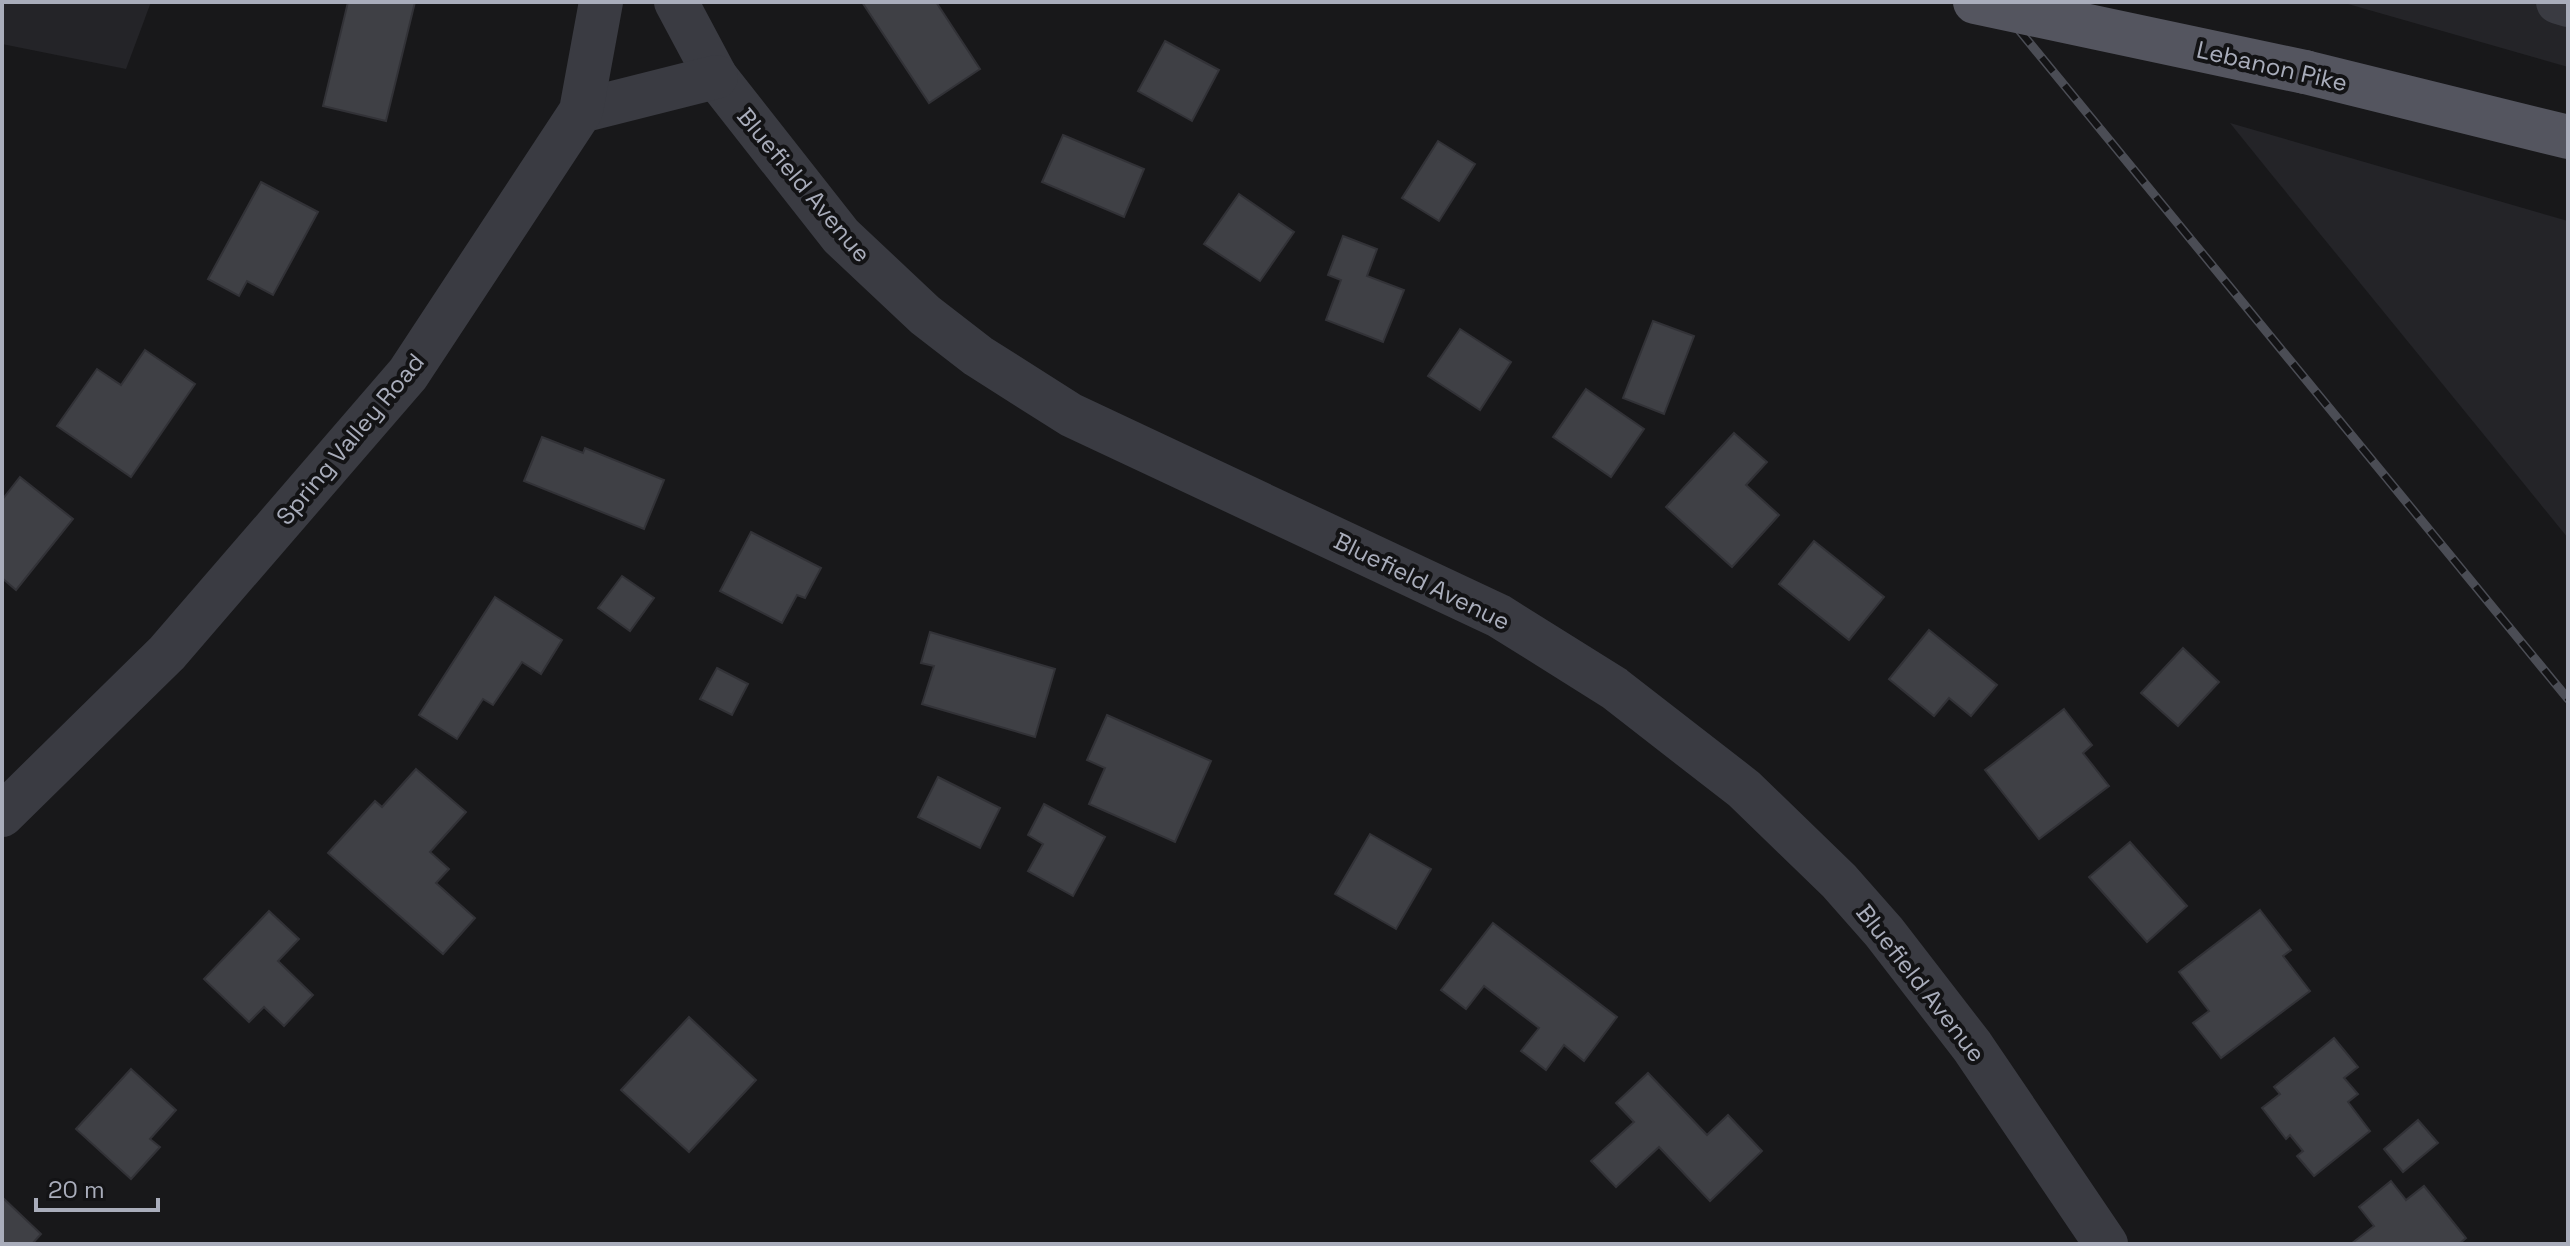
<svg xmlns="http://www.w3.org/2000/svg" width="2570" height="1246" viewBox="0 0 2570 1246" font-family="'Space Grotesk',sans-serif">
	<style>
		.built { fill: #242428 }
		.building { fill: #3f4045; stroke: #323237; stroke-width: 2 }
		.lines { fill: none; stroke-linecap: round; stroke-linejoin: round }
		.minor { stroke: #3a3b42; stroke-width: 44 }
		.major { stroke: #54555f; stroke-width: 44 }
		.rail-casing { stroke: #4b4d55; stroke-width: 9 }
		.rail { stroke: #131315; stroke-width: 6; stroke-dasharray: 18; stroke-linecap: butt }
		.major-bridge { stroke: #54555f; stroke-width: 44 }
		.labels { text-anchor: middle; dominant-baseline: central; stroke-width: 8; stroke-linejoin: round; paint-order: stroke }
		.street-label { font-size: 24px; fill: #a9adbb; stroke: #131315 }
	</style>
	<rect width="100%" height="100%" fill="#18181a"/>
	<g class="built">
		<polygon points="2,2 151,2 126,69 2,44"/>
		<polygon points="2341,2 2568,2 2568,67"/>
		<polygon points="2230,123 2568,221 2568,538 2272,175"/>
	</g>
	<g class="building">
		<polygon points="348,2 415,2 386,121 323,106"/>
		<polygon points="862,2 936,2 980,69 929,103"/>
		<polygon points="1165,41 1219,70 1192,121 1138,91"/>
		<polygon points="1063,135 1144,169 1124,217 1042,182"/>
		<polygon points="1438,141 1475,164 1439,221 1402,198"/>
		<polygon points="261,182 318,212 273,295 247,281 239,296 208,279"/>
		<polygon points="1239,194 1294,232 1260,281 1204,244"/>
		<polygon points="1343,236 1377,249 1367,276 1404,290 1383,342 1326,320 1341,280 1328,275"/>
		<polygon points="1653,321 1694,336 1664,414 1623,398"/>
		<polygon points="1460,329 1511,362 1480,410 1428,376"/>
		<polygon points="145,350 195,384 131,477 57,426 97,369 121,385"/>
		<polygon points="1586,389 1644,429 1611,477 1553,437"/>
		<polygon points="1734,433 1767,462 1746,485 1779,515 1732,567 1666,507"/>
		<polygon points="542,437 583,453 585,448 664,480 644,529 524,481"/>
		<polygon points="20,477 73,519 16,590 2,578 2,500"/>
		<polygon points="751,532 821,568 805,598 797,595 782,623 720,591"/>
		<polygon points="1814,541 1884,597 1849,640 1779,584"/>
		<polygon points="622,576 654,598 630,631 598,608"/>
		<polygon points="495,597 562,640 541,674 522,662 493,705 483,699 457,739 419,715"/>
		<polygon points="1929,630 1997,685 1971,716 1949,698 1934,716 1889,679"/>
		<polygon points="930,632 1055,669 1035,737 922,704 934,666 921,663"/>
		<polygon points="2183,648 2219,682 2178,726 2141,693"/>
		<polygon points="717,668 748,684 732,715 700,699"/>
		<polygon points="2064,709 2092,745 2083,753 2109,786 2039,839 1985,770"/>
		<polygon points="1107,715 1211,761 1175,842 1089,804 1105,768 1087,760"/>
		<polygon points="416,769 466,812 430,852 449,869 436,883 475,918 443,954 328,853 375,801 382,807"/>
		<polygon points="938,777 1000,808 980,848 918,817"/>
		<polygon points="1044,804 1105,837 1073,896 1028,871 1043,844 1028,835"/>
		<polygon points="1370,834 1431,869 1396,929 1335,894"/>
		<polygon points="2130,842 2187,906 2147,942 2089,877"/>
		<polygon points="2260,910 2291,950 2283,956 2310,991 2221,1058 2193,1023 2209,1011 2179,972"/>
		<polygon points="269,911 299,939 278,961 313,995 284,1026 264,1007 249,1022 204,979"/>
		<polygon points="1493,923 1617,1017 1584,1061 1564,1045 1546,1070 1521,1051 1539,1028 1484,986 1466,1009 1441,990"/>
		<polygon points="689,1017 756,1080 689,1152 621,1090"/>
		<polygon points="2334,1038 2358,1067 2344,1078 2358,1094 2348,1102 2370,1131 2314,1176 2297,1156 2303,1151 2290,1135 2286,1139 2262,1108 2280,1094 2274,1087"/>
		<polygon points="131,1069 176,1110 150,1139 160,1147 131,1179 76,1129"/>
		<polygon points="1648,1073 1707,1135 1728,1115 1762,1151 1710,1201 1659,1147 1616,1187 1591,1161 1634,1122 1616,1103"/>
		<polygon points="2418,1120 2438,1143 2403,1172 2384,1149"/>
		<polygon points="2391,1181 2406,1200 2424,1186 2466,1238 2459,1244 2351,1244 2374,1226 2359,1207"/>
		<polygon points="2,1197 41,1234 32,1244 2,1244"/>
	</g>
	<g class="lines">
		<g class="minor">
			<polyline points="676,2 716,77 841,236 925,315 978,356 1071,415 1499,616 1614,688 1744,789 1839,881 1884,932 1972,1046 2106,1244"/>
			<polyline points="2558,2 2568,5"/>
			<polyline points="581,111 716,77"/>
			<polyline points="2,815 167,653 408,374 581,111 601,2"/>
		</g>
		<polyline class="major" points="2305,72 2568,137"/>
		<defs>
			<polyline id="rail" points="1996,2 2568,699"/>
		</defs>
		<use href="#rail" class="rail-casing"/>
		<use href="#rail" class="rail"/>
		<polyline class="major-bridge" points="1975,2 2305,72"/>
	</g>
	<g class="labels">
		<g class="street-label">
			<text transform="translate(2272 66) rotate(13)">Lebanon Pike</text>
			<text transform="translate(804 185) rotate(50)">Bluefield Avenue</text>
			<text transform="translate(350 439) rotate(-50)">Spring Valley Road</text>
			<text transform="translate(1422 581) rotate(26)">Bluefield Avenue</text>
			<text transform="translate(1921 983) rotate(52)">Bluefield Avenue</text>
		</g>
	</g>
	<rect width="2570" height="1246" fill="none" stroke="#a9adbb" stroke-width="8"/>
	<path d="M36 1198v12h122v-12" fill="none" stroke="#a9adbb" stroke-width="4"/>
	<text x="48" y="1198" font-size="24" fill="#a9adbb" stroke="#131315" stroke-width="6" paint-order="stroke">20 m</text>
</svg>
